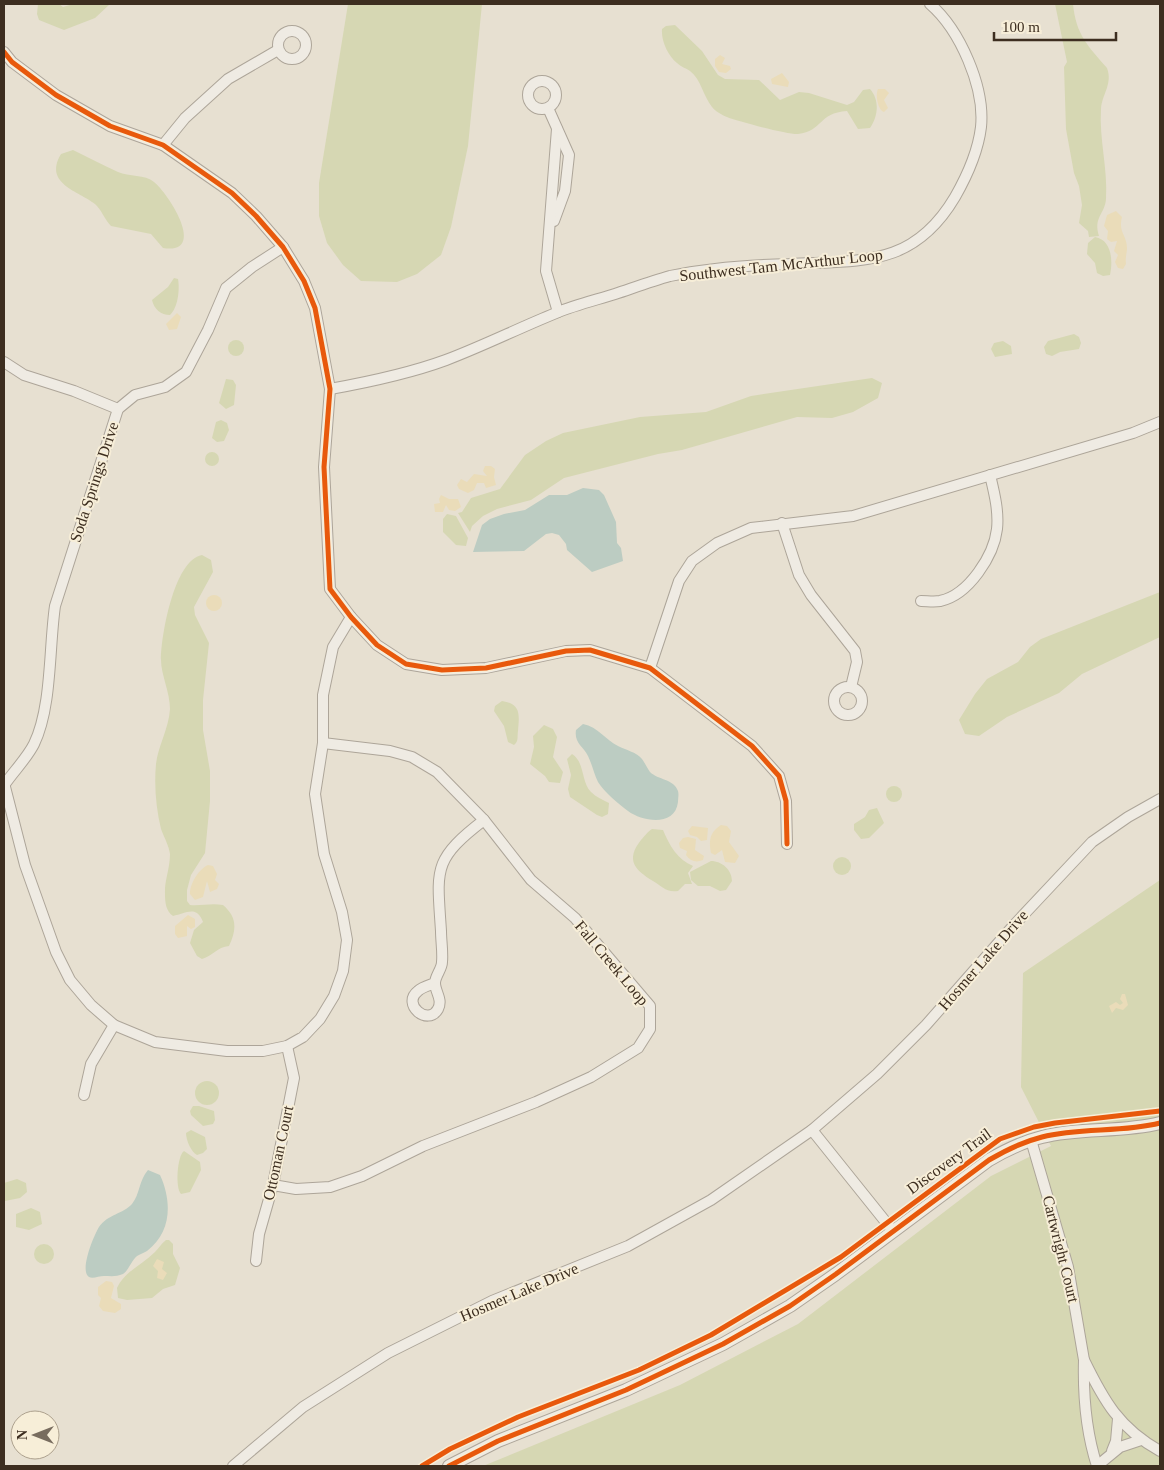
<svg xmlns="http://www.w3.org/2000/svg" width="1164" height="1470" viewBox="0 0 1164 1470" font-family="Georgia,serif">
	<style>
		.green { fill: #d6d7b3 }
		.sand { fill: #eadcb9 }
		.water { fill: #bcccc2 }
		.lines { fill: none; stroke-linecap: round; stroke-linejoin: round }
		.minor-casing { stroke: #ada599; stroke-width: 12 }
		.tertiary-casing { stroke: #ada599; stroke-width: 14 }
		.minor { stroke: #efebe3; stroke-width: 10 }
		.tertiary { stroke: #efebe3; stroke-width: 12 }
		.cycleway-casing { stroke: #f7eed8; stroke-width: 8 }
		.cycleway { stroke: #e8590c; stroke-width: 5 }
		.labels { text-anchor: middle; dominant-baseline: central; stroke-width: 4; stroke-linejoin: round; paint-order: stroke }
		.street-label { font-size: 16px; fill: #3d2e20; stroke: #f7eed8 }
	</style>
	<rect width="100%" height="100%" fill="#e7e0d1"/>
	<g class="green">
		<polygon points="38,4 59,4 63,7 73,4 110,4 95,18 64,30 39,20 37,14"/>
		<polygon points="348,4 482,4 468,146 451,227 441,255 417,274 397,282 361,281 343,265 327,243 319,216 319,183"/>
		<path d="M1055 4H1073C1076 35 1088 46 1107 68 1113 84 1102 94 1101 109 1099 139 1108 169 1106 199 1105 214 1093 217 1099 236L1089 237 1088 231 1079 223 1082 205 1079 186 1074 173 1066 129 1064 67 1067 62Z"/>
		<path d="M675 25 702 51 718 75 725 79 759 80 780 100 799 92 809 93 847 105 854 102 863 90 870 89C880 100 878 117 870 128L858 129 847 111C818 113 823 131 798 134 790 135 736 121 727 117 722 115 715 111 712 107 703 96 701 79 690 71 686 68 681 67 677 63 668 56 661 41 662 29L666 26Z"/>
		<path d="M73 150C88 157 102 165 118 172 129 177 145 174 154 182 169 194 208 255 163 248L151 234 111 226C105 220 101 209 95 204 79 191 43 184 61 154Z"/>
		<path d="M1095 237C1112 240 1113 261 1110 275L1103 276 1097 273 1095 263 1087 254 1088 243Z"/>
		<path d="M174 278 178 279C180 289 178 308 170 315 161 315 154 309 152 300L168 287Z"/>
		<polygon points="1074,334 1079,337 1081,343 1079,349 1060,352 1052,356 1046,354 1044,347 1048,341"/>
		<circle cx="236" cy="348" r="8"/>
		<polygon points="1003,341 1011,346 1012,354 995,357 991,349 994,343"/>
		<polygon points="872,378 882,383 878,398 853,412 832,418 797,417 682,450 658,454 564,478 531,500 497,509 483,516 472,526 470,532 458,513 462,512 471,498 500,489 525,455 546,441 563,433 640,417 706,412 751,396"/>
		<polygon points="226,379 233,380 236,385 234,405 226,409 219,403"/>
		<polygon points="221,420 227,423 229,430 224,441 217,442 212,438 216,422"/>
		<circle cx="212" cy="459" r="7"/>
		<polygon points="447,514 456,516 468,538 466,546 456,545 443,532 443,519"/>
		<path d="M202 555 211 560 213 572 194 607 195 615 209 643 203 700V730L210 771V801L205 853 191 875 187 890V901L190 905C201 906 211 903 223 905 237 917 237 929 229 946 217 947 213 956 202 959L197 956 190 943 194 930 203 922C197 905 186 913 173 916 164 910 165 897 165 888 166 877 170 866 170 854 169 846 164 837 161 829 156 808 154 786 156 764 158 746 169 728 170 709 170 692 161 675 161 660 161 636 174 560 202 555Z"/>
		<polygon points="1160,592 1160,637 1082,674 1059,693 1007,717 979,736 965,734 959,720 975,694 987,679 1018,662 1030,647 1041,639"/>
		<path d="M502 701C522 704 519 716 518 731 517 737 519 741 514 745L508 742 504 726 494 711 495 706Z"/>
		<polygon points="544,725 553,729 557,737 553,757 563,772 560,783 549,782 545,776 530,764 534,747 533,736"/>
		<path d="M572 754C585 762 581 782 591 792 596 797 603 800 609 803L608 814 602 817 597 815 570 797 568 789 571 775 567 759Z"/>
		<circle cx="894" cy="794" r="8"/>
		<polygon points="877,808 884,823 869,838 861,839 854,830 854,824 865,817 869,810"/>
		<path d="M652 829 663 830C669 845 678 860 693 866L688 873 692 884H685L678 891C666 893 662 886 653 881 635 870 625 860 641 840 645 836 647 832 652 829Z"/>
		<circle cx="842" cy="866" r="9"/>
		<path d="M711 861C722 861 732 870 732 881L726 890 720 891 710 886H698L691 880 690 872Z"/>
		<polygon points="1160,880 1160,1466 483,1466 680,1385 798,1324 991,1176 1051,1146 1021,1087 1023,973"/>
		<circle cx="207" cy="1093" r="12"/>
		<polygon points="193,1106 199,1106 214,1111 215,1120 213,1124 203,1126 191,1115 190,1111"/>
		<path d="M191 1130 205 1137 207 1149 203 1153 197 1155C191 1152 186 1140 186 1133Z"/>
		<path d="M184 1151 200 1162 201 1170 190 1192 181 1194C175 1188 177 1156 184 1151Z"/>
		<polygon points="17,1179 26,1183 27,1192 20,1198 5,1201 4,1183"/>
		<polygon points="31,1208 40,1212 42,1224 29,1230 16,1227 16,1214"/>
		<path d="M166 1240H169L173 1244V1254L180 1268 175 1285 163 1289 152 1298 127 1300 118 1298 117 1288C125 1271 142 1265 155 1252 159 1248 161 1244 166 1240Z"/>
		<circle cx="44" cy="1254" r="10"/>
	</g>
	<g class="sand">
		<polygon points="720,55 725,58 722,64 730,66 731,69 726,73 719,72 715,66 715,59"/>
		<polygon points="782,73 789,82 788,87 772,84 771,79"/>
		<path d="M878 89H885L889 93 884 100 888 108 884 112C878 110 875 95 878 89Z"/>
		<path d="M1116 211 1122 217C1118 233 1127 235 1127 248 1127 253 1125 257 1126 264L1123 269 1118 268 1115 262 1118 255 1114 251 1117 241 1111 242 1107 239 1108 231 1104 226 1107 215Z"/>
		<polygon points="177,313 181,317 177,329 169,330 166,324"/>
		<polygon points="485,466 491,466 495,469 494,477 496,485 486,488 484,483 477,483 474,490 468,493 459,489 457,485 461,479 467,482 474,474 487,476 483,471"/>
		<polygon points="441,495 449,499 458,499 461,507 455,511 449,510 446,505 443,512 435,512 434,504 440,503 439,499"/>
		<circle cx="214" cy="603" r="8"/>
		<path d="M721 825 727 826 731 831 729 842 739 856 735 863 725 862 722 850 715 855 711 853C709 841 709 833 721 825Z"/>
		<polygon points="692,826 708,828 707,840 701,841 697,837 690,835 688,831"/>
		<path d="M688 837 696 839 695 850 704 856 703 860C696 863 690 861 686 855L687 851 680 848 679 843 683 838Z"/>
		<path d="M208 865 213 866 217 874 215 880 219 884 217 889 210 892 207 881 203 897 195 900 190 894C190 883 199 869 208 865Z"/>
		<polygon points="188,915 195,919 195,927 191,929 187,926 187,936 178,938 175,934 175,926"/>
		<polygon points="1122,994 1125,994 1128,1005 1123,1010 1116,1008 1112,1013 1109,1006 1116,1002 1120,1005 1123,1003 1120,999"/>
		<polygon points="157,1259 164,1262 162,1269 167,1273 163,1280 157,1278 158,1271 153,1266"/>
		<polygon points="106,1281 112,1282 114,1286 111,1298 121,1304 121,1309 115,1313 103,1311 99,1306 101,1298 98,1295 98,1287"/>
	</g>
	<g class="water">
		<polygon points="583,488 599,490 604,495 616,522 617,543 621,548 623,561 592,572 567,550 566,544 559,535 552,533 546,534 524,551 473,552 482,525 490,519 504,514 525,510 549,495 567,495"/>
		<path d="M583 724C598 727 606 740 618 746 626 750 636 752 642 759 645 763 647 768 650 772 658 780 674 779 678 791 679 794 678 799 678 802 675 827 643 822 628 811 619 804 604 792 598 782 594 774 592 764 588 756 583 746 574 743 576 730Z"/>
		<path d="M148 1170 160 1175C172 1201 172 1232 147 1251 144 1253 140 1254 137 1256 131 1261 129 1270 123 1274 116 1277 111 1276 104 1276 99 1276 93 1279 89 1277 79 1271 94 1235 99 1227 108 1214 123 1214 132 1204 140 1194 139 1180 148 1170Z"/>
	</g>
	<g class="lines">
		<defs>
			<g id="minor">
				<circle cx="292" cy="45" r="14"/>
				<polyline points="4,52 12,62 56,95 110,126 163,145 232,193 256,216 283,247 304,281 315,308 330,389 324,467 330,589 351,617 377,645 406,664 442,670 486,668 566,651 590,650 650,668 752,746 779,776 786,801 787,844"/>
				<circle cx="542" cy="95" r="14"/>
				<polyline points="548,108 569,155 565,191 554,221"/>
				<polyline points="557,129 546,271 558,312"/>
				<polyline points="163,145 185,118 228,79 278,50"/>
				<polyline points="4,362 24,375 74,391 118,409"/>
				<path d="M330 389C369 382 408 374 446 360 483 346 519 328 556 313 575 305 596 300 615 294 633 288 652 281 670 276 708 268 750 265 789 264 861 260 913 268 955 197 967 176 978 152 981 127 985 87 960 30 930 4"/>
				<polyline points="782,523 799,575 811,595 855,651 857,662 851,687"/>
				<path d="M921 601C927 601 934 602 940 601 969 595 994 555 997 529 999 511 994 492 990 475"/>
				<polyline points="650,668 679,581 692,561 717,543 751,528 853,516 1133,433 1160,422"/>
				<circle cx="848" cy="701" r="14"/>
				<polyline points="4,783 25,865 56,952 70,980 91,1005 114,1025 155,1042 227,1051 263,1051 287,1046 303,1037 320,1019 334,996 343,971 347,940 342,912 324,854 315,794 323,743 323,695 333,647 351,617"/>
				<path d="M5 784C14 771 27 758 34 744 52 707 49 647 55 606L118 409 135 395 165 387 186 372 208 330 226 288 252 267 283 247"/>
				<path d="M435 983C430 985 422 987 418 991 401 1004 428 1027 438 1009 443 999 435 992 435 983 435 976 442 969 442 962 443 952 441 941 441 931 437 869 432 860 484 820"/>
				<polyline points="84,1095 91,1064 114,1025"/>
				<polyline points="1031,1140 1068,1267 1084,1360"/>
				<polyline points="273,1185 296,1189 330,1187 362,1176 423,1146 536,1102 591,1077 638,1048 650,1029 650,1006 575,918 531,880 484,820 437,772 412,757 390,751 323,743"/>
				<polyline points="893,1231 812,1130 877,1074 926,1025 1014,925 1092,842 1128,817 1160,799"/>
				<polyline points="256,1261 259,1234 273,1185 294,1078 287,1046"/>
				<polyline points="1112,1451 1116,1441 1118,1419"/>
				<polyline points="233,1466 303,1407 388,1353 492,1301 628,1246 711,1200 812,1130"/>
				<path d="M1097 1466C1086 1432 1083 1396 1084 1360 1104 1401 1119 1428 1160 1451"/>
				<polyline points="1097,1466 1120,1447 1141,1440"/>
			</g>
			<path id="tertiary" d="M449 1466 498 1441 626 1390 723 1344 790 1306 836 1274 989 1160C1006 1150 1022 1142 1042 1137 1080 1127 1121 1133 1160 1123"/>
		</defs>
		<use href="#minor" class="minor-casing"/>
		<use href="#tertiary" class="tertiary-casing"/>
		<use href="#minor" class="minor"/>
		<use href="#tertiary" class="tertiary"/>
		<defs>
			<g id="cycleway">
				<polyline points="4,52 12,62 56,95 110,126 163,145 232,193 256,216 283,247 304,281 315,308 330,389 324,467 330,589 351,617 377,645 406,664 442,670 486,668 566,651 590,650 650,668 752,746 779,776 786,801 787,844"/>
				<polyline points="422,1466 450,1449 518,1417 639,1370 711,1335 841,1257 1000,1139 1034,1127 1055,1123 1160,1111"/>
				<path d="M449 1466 498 1441 626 1390 723 1344 790 1306 836 1274 989 1160C1006 1150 1022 1142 1042 1137 1080 1127 1121 1133 1160 1123"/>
			</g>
		</defs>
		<use href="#cycleway" class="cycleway-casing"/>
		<use href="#cycleway" class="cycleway"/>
	</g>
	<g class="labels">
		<g class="street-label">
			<text transform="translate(781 265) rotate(-6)">Southwest Tam McArthur Loop</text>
			<text transform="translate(94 482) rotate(-72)">Soda Springs Drive</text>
			<text transform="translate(983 960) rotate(-49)">Hosmer Lake Drive</text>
			<text transform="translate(612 963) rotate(50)">Fall Creek Loop</text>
			<text transform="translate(278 1153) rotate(-78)">Ottoman Court</text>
			<text transform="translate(949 1161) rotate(-36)">Discovery Trail</text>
			<text transform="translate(1061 1249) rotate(76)">Cartwright Court</text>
			<text transform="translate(519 1292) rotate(-23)">Hosmer Lake Drive</text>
		</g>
	</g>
	<rect width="1164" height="1470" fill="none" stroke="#3d2e20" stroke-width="10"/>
	<g transform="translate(35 1435) rotate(270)"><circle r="24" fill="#f7eed8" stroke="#ada18e"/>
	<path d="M0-4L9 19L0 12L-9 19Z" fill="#786c5e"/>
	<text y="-8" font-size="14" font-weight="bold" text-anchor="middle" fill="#3d2e20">N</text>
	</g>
	<path d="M994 32v8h122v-8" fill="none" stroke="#3d2e20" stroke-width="2.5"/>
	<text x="1002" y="32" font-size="15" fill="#3d2e20" stroke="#f7eed8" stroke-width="4" paint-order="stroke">100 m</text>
</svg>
